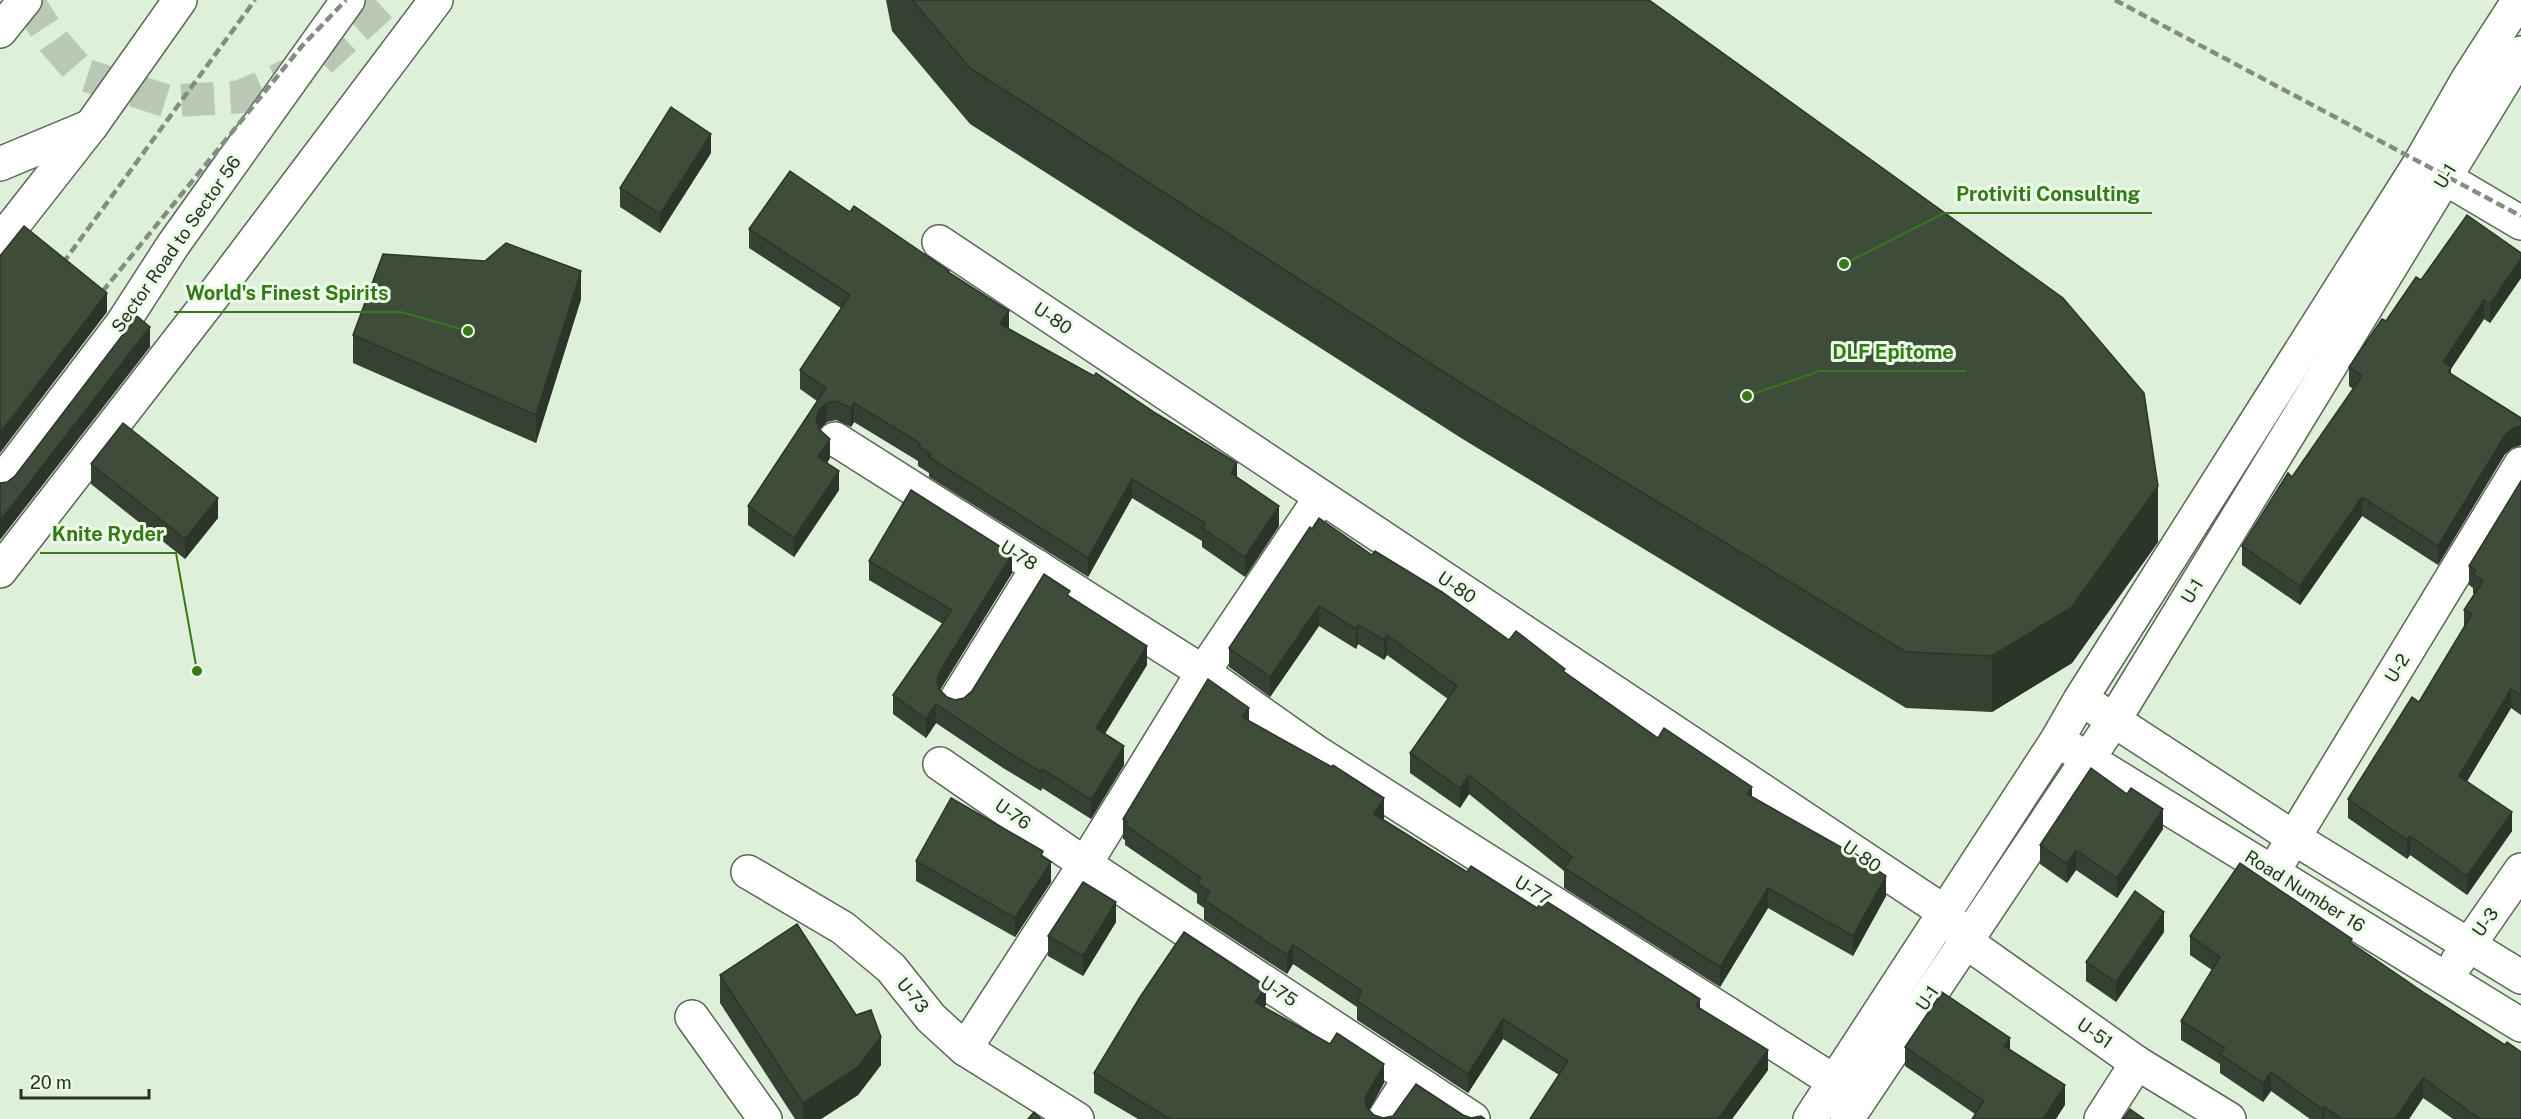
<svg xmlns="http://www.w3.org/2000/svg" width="2521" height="1119" viewBox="0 0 2521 1119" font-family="'Public Sans',sans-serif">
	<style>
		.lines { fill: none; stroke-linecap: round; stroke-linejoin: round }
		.minor-tunnel { stroke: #bac9b6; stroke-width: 33; stroke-dasharray: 33 16; stroke-linecap: butt }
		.minor-casing { stroke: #586754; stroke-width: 36 }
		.major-casing { stroke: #586754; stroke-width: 36 }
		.minor { stroke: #fff; stroke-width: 33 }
		.major { stroke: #fff; stroke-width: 33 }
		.rail { stroke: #828e7f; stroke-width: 4.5; stroke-dasharray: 9 4.5; stroke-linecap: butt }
		.wall { fill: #354132 }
		.shaded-wall { fill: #2b3529 }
		.building { fill: #3e4c3a; stroke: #2b3529; stroke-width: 1.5 }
		.labels { text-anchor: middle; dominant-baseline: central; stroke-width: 6; stroke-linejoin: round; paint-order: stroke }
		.street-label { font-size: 18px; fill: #282f26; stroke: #ecfde7 }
		.leader { fill: none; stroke: #37791a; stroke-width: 2 }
		.callout-dot { fill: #37791a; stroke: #ecfde7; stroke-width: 2 }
		.callout-label { font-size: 20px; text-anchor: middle; font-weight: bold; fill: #37791a; stroke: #ecfde7; stroke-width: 6; stroke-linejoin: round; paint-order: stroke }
	</style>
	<rect width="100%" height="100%" fill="#dff0da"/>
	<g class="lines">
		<polyline class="minor-tunnel" points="27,0 54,42 82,74 167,101 239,97 319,62 387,0"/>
		<defs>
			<g id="minor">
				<polyline points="0,164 91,126"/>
				<polyline points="2445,178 2521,223"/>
				<polyline points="939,242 1946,913 1965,941 2137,1063 2229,1119"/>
				<polyline points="835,439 1203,672 1316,752 1835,1082 1841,1102"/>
				<polyline points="0,571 207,304 436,0"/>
				<polyline points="956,700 1038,567"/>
				<polyline points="2095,708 2294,838 2521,977"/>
				<polyline points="2070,748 2521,1025"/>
				<polyline points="940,764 1085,864 1473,1119"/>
				<polyline points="2282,857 2521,464"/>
				<polyline points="748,872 843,928 891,968 931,1018 965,1049 1077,1119"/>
				<polyline points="2457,962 2521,870"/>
				<polyline points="692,1017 765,1119"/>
				<polyline points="965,1049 1085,864 1203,672 1321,497"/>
				<polyline points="1384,1119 1410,1078"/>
				<polyline points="1810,1119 2057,740 2080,700 2420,163 2468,79 2519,0"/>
				<polyline points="1847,1119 2114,720 2521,53"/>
				<polyline points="2101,1119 2137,1063"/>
			</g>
			<g id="major">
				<polyline points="0,31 25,0"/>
				<polyline points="0,242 91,126 180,0"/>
				<polyline points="0,484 122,324 173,245 348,0"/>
			</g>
		</defs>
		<use href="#minor" class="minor-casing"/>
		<use href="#major" class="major-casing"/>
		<use href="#minor" class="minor"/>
		<use href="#major" class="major"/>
		<g class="rail">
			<polyline points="2115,0 2521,216"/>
			<polyline points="55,274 255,0"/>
			<polyline points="94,302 302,46 346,0"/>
		</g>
	</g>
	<g class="wall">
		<polygon points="886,0 1649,0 2158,542 2072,663 1992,712 1906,708 1461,438 970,124 892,31"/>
		<polygon points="711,153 660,233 620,207 620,188"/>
		<polygon points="850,212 949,273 1009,329 1237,477 1279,526 1245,577 1202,547 1202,541 1132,498 1088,577 929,477 929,473 918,466 918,461 854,422 851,427 836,420 827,422 819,429 830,458 827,463 839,490 794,557 748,525 748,506 817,401 800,389 800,370 841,308 749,248 749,229"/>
		<polygon points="2521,253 2521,278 2490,323 2484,319 2451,369 2451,374 2521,418 2521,445 2512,448 2505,454 2438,565 2362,516 2300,605 2242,565 2242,546 2292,477 2353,389 2349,386 2349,367 2386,321 2421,280"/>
		<polygon points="581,299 536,443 353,363 353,335"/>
		<polygon points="91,464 218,518 185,559 91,484"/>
		<polygon points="2521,481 2521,715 2511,708 2467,781 2512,831 2467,895 2410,855 2407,859 2348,818 2348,799 2419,702 2464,627 2464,610 2474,594 2473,593 2473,588 2469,585 2469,566"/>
		<polygon points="1372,555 1509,640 1565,672 1658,738 1752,797 1886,896 1853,956 1768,908 1720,987 1564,888 1564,871 1469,794 1460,808 1410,773 1410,753 1448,699 1387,655 1384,660 1358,644 1356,649 1319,626 1270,697 1229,667 1229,648"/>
		<polygon points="869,561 1012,573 940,690 947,697 955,700 964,698 1070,597 1147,665 1105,734 1124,765 1091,819 1042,788 1041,791 1003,768 936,723 926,738 893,714 893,695 943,624 869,580"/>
		<polygon points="1249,721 1384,818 1383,820 1467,872 1537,908 1700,1008 1768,1070 1732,1119 1530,1119 1559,1075 1503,1039 1468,1093 1357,1020 1357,1007 1293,964 1287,974 1204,920 1204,908 1197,903 1197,894 1125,845 1125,840 1123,839 1123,819"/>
		<polygon points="2127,794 2163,829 2117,898 2076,870 2067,883 2040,864 2040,845"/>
		<polygon points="1043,857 1051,882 1015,937 916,881 916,861"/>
		<polygon points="1116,922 1083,976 1048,956 1048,936"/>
		<polygon points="2164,932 2116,1002 2086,981 2086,962"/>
		<polygon points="2190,936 2352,944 2521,1119 2453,1119 2423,1098 2409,1119 2310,1119 2271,1091 2263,1102 2220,1073 2220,1064 2181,1040 2181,1021 2212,970 2190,955"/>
		<polygon points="720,975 881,1065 858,1095 821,1119 795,1119 720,1003"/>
		<polygon points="1266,1005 1264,1007 1384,1083 1369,1110 1374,1115 1383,1118 1463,1115 1471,1118 1485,1119 1138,1119 1094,1093 1094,1073"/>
		<polygon points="1905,1047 2010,1049 2065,1105 1975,1114 1905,1066"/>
	</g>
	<g class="shaded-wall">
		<polygon points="711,134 711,153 660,233 660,214"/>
		<polygon points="2521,259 2521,278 2490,323 2490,304"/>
		<polygon points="581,271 581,299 536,443 536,415"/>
		<polygon points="107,293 107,312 0,453 0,433"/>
		<polygon points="2484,300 2484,319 2451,369 2451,386 2443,362"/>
		<polygon points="1009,311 1009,330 1000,324"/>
		<polygon points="150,327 150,347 0,540 0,521"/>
		<polygon points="827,403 827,422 819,430 816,420 819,410"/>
		<polygon points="854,403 854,422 851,427 851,408"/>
		<polygon points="2521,426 2521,445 2512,448 2505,454 2438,565 2438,546 2505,435 2512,429"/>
		<polygon points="830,439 830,458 818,476 818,457"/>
		<polygon points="1237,463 1237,482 1231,473"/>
		<polygon points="839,471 839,490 794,557 794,538"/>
		<polygon points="1132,479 1132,498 1088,577 1088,558"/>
		<polygon points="2158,486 2158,542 2072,663 1992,712 1992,656"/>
		<polygon points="2362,497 2362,516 2300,605 2300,586"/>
		<polygon points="218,498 218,518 185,559 185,539"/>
		<polygon points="1279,506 1279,526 1245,577 1245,557"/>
		<polygon points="1012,554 1012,573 940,690 937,699 937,680 940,671"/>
		<polygon points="1319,606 1319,626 1270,697 1270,677"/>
		<polygon points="1358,625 1358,644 1356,649 1356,629"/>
		<polygon points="1387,635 1387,655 1384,660 1384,640"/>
		<polygon points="1147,646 1147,665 1096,747 1096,728"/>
		<polygon points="2511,689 2511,708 2459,795 2459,776"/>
		<polygon points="936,704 936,723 926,738 926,719"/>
		<polygon points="1249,708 1249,727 1242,717"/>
		<polygon points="1124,746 1124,765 1091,819 1091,800"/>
		<polygon points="1042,769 1042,788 1041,791 1041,772"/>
		<polygon points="1469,775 1469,794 1460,808 1460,788"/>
		<polygon points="1752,787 1752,807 1747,794"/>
		<polygon points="1384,798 1384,818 1374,834 1374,814"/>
		<polygon points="2163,809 2163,829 2117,898 2117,878"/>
		<polygon points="2512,812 2512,831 2467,895 2467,876"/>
		<polygon points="2410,836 2410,855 2407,859 2407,840"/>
		<polygon points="2076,850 2076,870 2067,883 2067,864"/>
		<polygon points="1051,862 1051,882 1015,937 1015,918"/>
		<polygon points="1886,876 1886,896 1853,956 1853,936"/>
		<polygon points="1768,888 1768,908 1720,987 1720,967"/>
		<polygon points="1116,902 1116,922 1083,976 1083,956"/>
		<polygon points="2164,912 2164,932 2116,1002 2116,982"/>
		<polygon points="1293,945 1293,964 1287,974 1287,955"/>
		<polygon points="1266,986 1266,1005 1255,1022 1255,1002"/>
		<polygon points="1700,999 1700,1019 1696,1006"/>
		<polygon points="1503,1019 1503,1039 1468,1093 1468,1074"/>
		<polygon points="881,1037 881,1065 858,1095 821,1119 803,1119 803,1103"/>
		<polygon points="2010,1038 2010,1058 2004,1046"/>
		<polygon points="1768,1050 1768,1070 1732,1119 1718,1119"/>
		<polygon points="1384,1064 1384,1083 1365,1118 1365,1098"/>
		<polygon points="2271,1072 2271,1091 2263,1102 2263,1083"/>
		<polygon points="2423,1078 2423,1098 2409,1119 2395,1119"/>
		<polygon points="2065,1085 2065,1105 2056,1119 2043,1119"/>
		<polygon points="2324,1107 2324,1119 2322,1119 2322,1109"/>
	</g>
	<g class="building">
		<polygon points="912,0 1649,0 2063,298 2144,393 2158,486 2072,607 1992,656 1906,652 1461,383 970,68"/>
		<polygon points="671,107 711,134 660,214 620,188"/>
		<polygon points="790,171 850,212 854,206 949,271 948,272 1009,311 1000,324 1094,376 1096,373 1157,414 1237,463 1231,473 1279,506 1245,557 1202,528 1205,523 1132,479 1088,558 929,457 931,454 918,446 920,443 854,403 851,408 836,401 827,403 819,410 816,420 819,429 830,439 818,457 839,471 794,538 748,506 826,388 800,370 850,295 749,229"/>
		<polygon points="2467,215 2521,253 2521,259 2490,304 2484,300 2443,362 2451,367 2448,372 2521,418 2521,426 2512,429 2505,435 2438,546 2362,497 2300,586 2242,546 2288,473 2292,477 2362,376 2349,367 2382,319 2386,321 2416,277 2421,280"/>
		<polygon points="24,226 107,293 0,433 0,256"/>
		<polygon points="506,243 581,271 536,415 353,335 383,254 485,261"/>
		<polygon points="137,316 150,327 0,521 0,483 7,482 15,476"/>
		<polygon points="123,423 218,498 185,539 91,464"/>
		<polygon points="2521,481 2521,696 2511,689 2459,776 2512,812 2467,876 2410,836 2407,840 2348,799 2412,697 2419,702 2472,614 2464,610 2483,581 2473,574 2476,570 2469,566"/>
		<polygon points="911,490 1012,554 940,671 937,680 939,689 947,697 955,700 964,698 972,691 1044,574 1070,591 1067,595 1147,646 1096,728 1124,746 1091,800 1042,769 1041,772 1003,749 936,704 926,719 893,695 952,610 869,561"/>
		<polygon points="1319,518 1372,555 1375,551 1442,592 1509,640 1516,631 1565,669 1563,671 1658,738 1664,728 1752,787 1747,794 1855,855 1886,876 1853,936 1768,888 1720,967 1564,868 1572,857 1469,775 1460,788 1410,753 1457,686 1387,635 1384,640 1358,625 1356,629 1319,606 1270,677 1229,648 1310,527 1312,529"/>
		<polygon points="1208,679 1249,708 1242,717 1332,767 1333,765 1384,798 1374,814 1467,872 1471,866 1537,908 1543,899 1700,999 1696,1006 1768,1050 1718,1119 1530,1119 1568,1061 1503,1019 1468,1074 1357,1001 1362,991 1293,945 1287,955 1204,900 1210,892 1197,883 1201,878 1125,825 1127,822 1123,819"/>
		<polygon points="2091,768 2127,794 2131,788 2163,809 2117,878 2076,850 2067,864 2040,845"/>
		<polygon points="951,798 1043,851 1041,856 1051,862 1015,918 916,861"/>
		<polygon points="2240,863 2352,939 2350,942 2426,994 2505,1045 2507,1042 2521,1052 2521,1119 2480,1119 2423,1078 2395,1119 2342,1119 2324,1107 2322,1109 2271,1072 2263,1083 2220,1054 2225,1048 2181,1021 2220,957 2190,936"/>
		<polygon points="1083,882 1116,902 1083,956 1048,936"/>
		<polygon points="2135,891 2164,912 2116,982 2086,962"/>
		<polygon points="797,924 856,1015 871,1010 881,1037 858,1067 803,1103 720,975"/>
		<polygon points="1184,932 1266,986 1255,1002 1330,1044 1337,1033 1384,1064 1365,1098 1367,1108 1374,1115 1383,1118 1393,1116 1416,1084 1463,1115 1471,1118 1481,1116 1485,1119 1170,1119 1094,1073 1140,997"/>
		<polygon points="1942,992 2010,1038 2004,1046 2065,1085 2043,1119 1972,1119 1984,1101 1905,1047"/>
		<polygon points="2130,1109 2144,1119 2123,1119"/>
		<polygon points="1034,1112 1041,1119 1028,1119"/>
	</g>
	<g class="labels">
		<g class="street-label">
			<text transform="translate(2445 176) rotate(-59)">U-1</text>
			<text transform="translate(176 244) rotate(-55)">Sector Road to Sector 56</text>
			<text transform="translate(1053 318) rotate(34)">U-80</text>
			<text transform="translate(1019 555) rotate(32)">U-78</text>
			<text transform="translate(1457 587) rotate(34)">U-80</text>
			<text transform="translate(2192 591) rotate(-59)">U-1</text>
			<text transform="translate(2397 668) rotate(-59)">U-2</text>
			<text transform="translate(1013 814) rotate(35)">U-76</text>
			<text transform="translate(1862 856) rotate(34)">U-80</text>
			<text transform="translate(1533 890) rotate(32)">U-77</text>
			<text transform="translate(2305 891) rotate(32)">Road Number 16</text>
			<text transform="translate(2485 922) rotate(-55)">U-3</text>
			<text transform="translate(1279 991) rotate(33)">U-75</text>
			<text transform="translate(913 995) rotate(51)">U-73</text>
			<text transform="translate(1927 998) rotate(-56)">U-1</text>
			<text transform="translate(2095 1033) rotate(35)">U-51</text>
		</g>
	</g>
	<path class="leader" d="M1844 264L1944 213H2152M468 331L401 312H174M1747 396L1820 371H1966M197 671L176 553H40"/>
	<g class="callout-dot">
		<circle cx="1844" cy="264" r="6"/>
		<circle cx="468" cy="331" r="6"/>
		<circle cx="1747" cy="396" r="6"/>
		<circle cx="197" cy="671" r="6"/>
	</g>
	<g class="callout-label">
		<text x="2048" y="201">Protiviti Consulting</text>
		<text x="287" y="300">World's Finest Spirits</text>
		<text x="1893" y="359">DLF Epitome</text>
		<text x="108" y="541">Knite Ryder</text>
	</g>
	<path d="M21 1089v9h128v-9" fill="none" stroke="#282f26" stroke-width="3"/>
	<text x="30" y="1089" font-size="18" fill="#282f26" stroke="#ecfde7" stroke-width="4.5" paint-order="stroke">20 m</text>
</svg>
